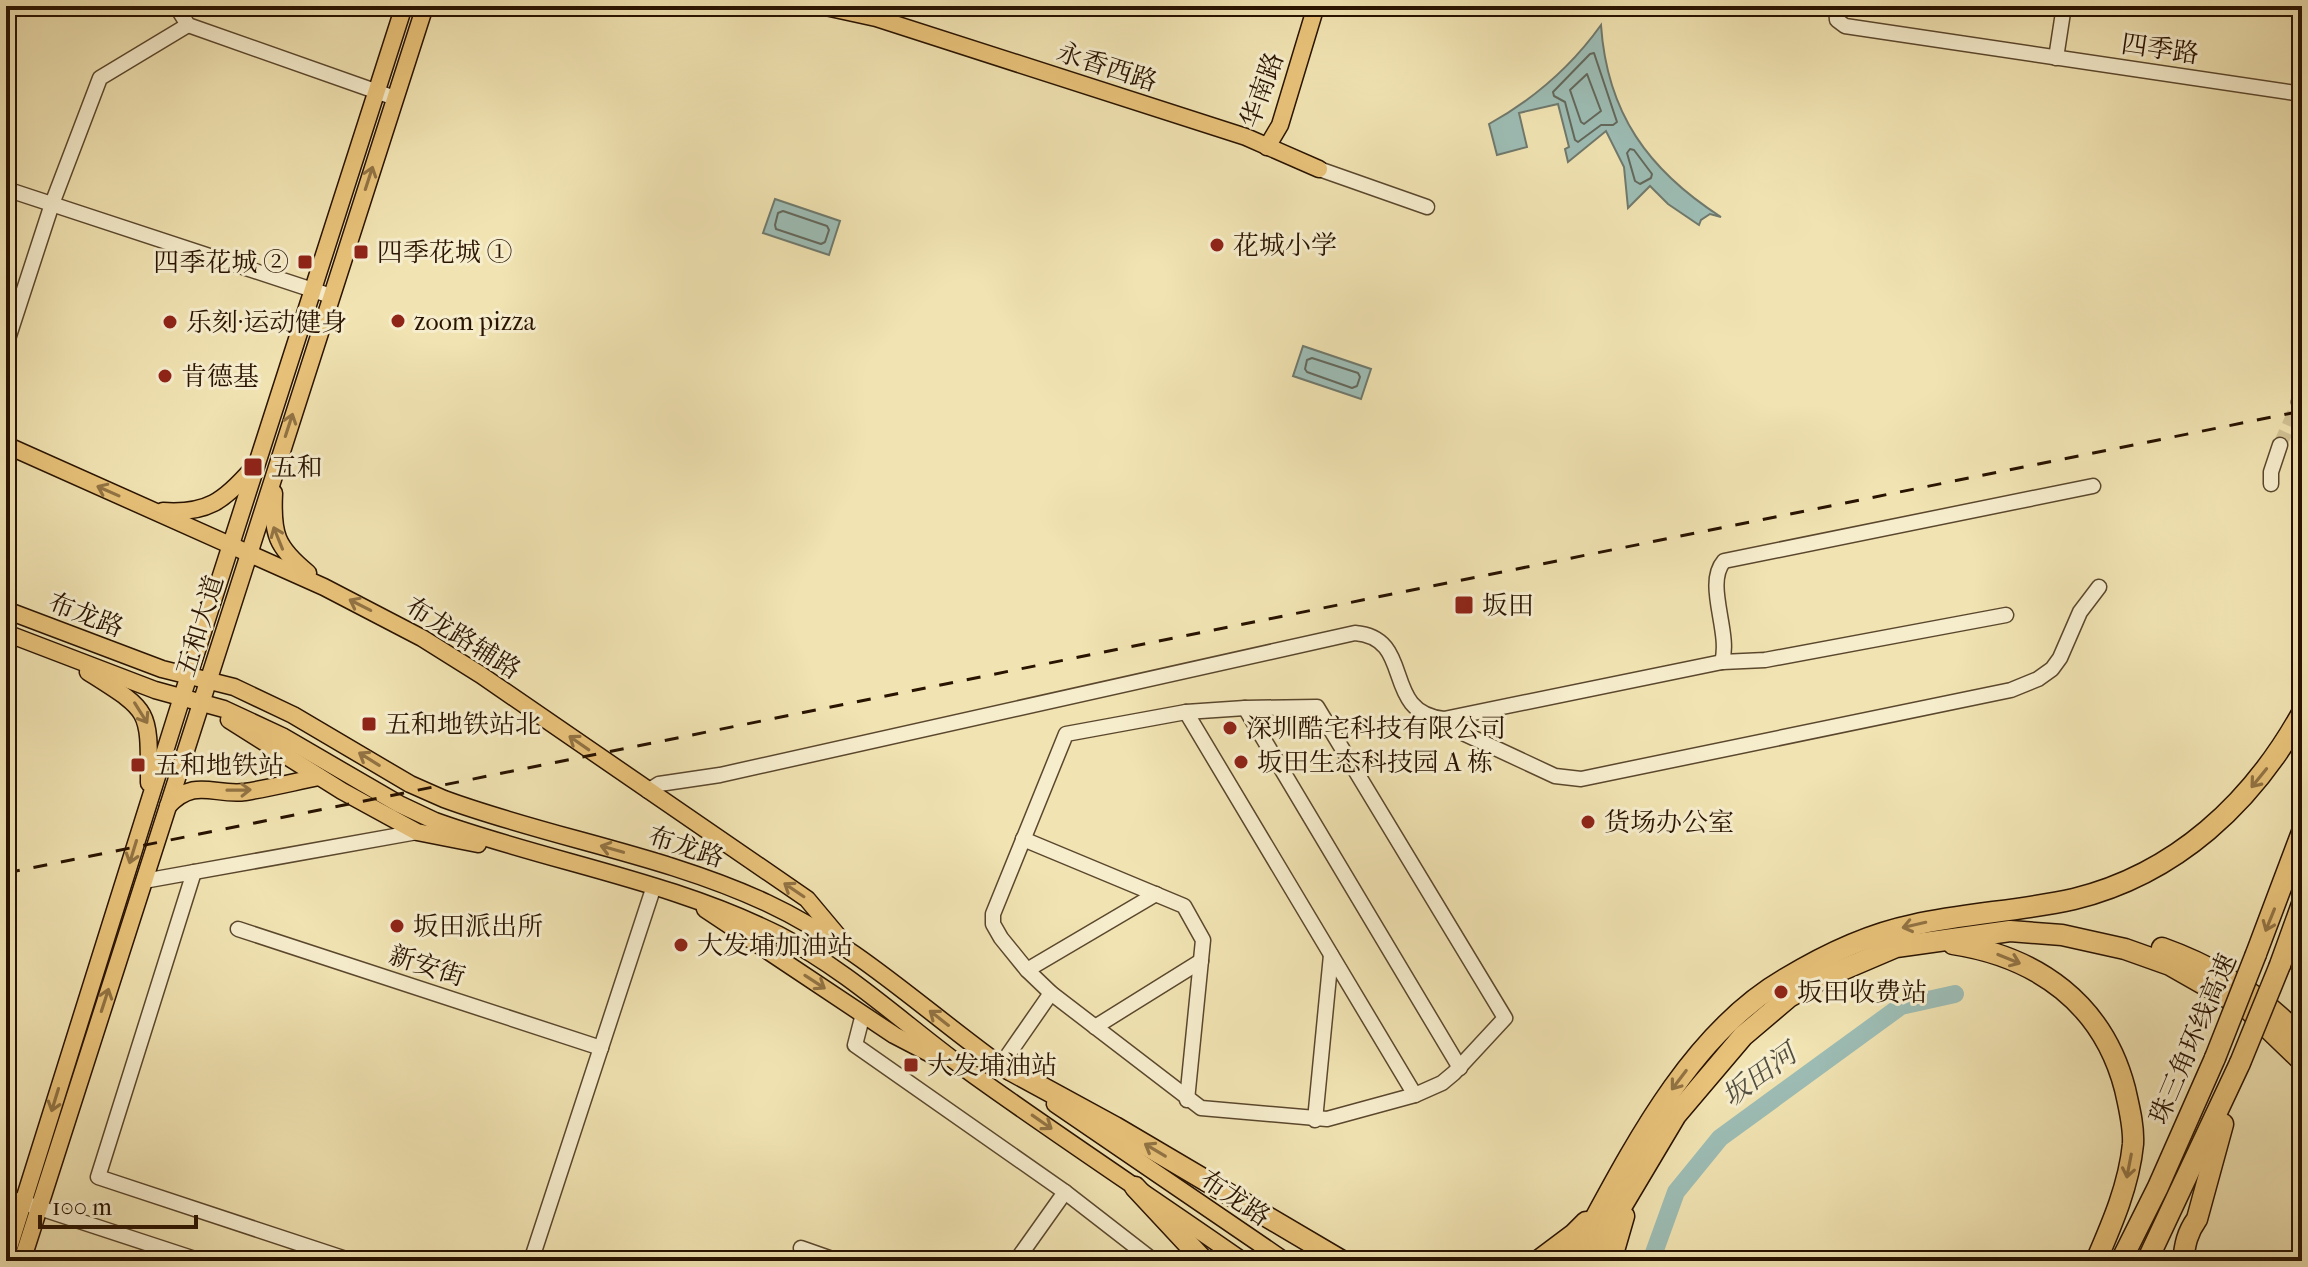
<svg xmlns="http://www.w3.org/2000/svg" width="2308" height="1267" viewBox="0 0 2308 1267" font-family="'IM FELL French Canon','Noto Serif SC',serif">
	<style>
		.water { fill: #9dbdb5; stroke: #6f796d; stroke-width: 2 }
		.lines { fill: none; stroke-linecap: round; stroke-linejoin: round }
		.shore { stroke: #63685b; stroke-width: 2 }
		.river { stroke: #9dbdb5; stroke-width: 18 }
		.minor-tunnel { stroke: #d3c497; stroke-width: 14; stroke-dasharray: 14 7; stroke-linecap: butt }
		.minor-casing { stroke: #5b472d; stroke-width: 17 }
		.major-casing { stroke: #291301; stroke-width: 19 }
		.highway-casing { stroke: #291301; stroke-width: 23 }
		.minor { stroke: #f6edcd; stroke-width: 14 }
		.major { stroke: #e8c279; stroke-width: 16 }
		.highway { stroke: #e8c279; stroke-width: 20 }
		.rail { stroke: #291301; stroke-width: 3; stroke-dasharray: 14 14; stroke-linecap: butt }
		.highway-bridge-casing { stroke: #291301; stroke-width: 23; stroke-linecap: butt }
		.highway-bridge { stroke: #e8c279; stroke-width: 20 }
		.oneway { stroke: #927343 }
		.poi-dot { fill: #8f2418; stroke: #f6edcd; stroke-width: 3 }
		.labels { text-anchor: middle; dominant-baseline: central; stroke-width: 6; stroke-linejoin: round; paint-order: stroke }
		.street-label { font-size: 26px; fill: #291301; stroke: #f6edcd }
		.poi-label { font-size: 26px; fill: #291301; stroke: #f6edcd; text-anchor: start }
		.water-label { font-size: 28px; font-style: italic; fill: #524e40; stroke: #f6edcd }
	</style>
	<rect width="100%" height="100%" fill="#f1e3b2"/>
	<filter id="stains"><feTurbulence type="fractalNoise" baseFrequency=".0025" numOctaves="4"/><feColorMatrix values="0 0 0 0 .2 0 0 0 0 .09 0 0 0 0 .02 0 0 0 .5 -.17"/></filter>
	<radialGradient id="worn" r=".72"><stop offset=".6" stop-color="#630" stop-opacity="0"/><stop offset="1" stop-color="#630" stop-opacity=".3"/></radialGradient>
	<g class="water">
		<path d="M1601 25C1607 113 1648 170 1721 217L1710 214 1701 220 1699 225 1668 204 1650 186 1628 208 1624 167 1606 131 1568 162 1565 149 1569 147 1558 104 1519 113 1527 147 1497 155 1489 124C1534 99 1571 67 1601 25Z"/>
		<polygon points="775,199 840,221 829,255 763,233"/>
		<polygon points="1303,346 1371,369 1361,399 1293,376"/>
	</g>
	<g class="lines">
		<g class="shore">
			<polygon points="1594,53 1617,122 1613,125 1601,125 1578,142 1575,140 1565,102 1554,96 1553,92 1590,54"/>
			<polygon points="1587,74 1601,111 1584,124 1581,122 1570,90"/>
			<polygon points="1630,149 1634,150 1652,174 1651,178 1640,184 1635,181 1627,153"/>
			<polygon points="783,211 827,226 829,230 825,242 821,244 776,229 775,225 778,213"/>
			<polygon points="1312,358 1358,373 1360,377 1357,386 1352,388 1307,372 1305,369 1307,360"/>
		</g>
		<polyline class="river" points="1651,1261 1676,1192 1720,1138 1901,1006 1955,994"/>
		<polyline class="minor-tunnel" points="2280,445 2299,402"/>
		<defs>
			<g id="minor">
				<polyline points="176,6 188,25 395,98"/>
				<polyline points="1836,6 1837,20 1845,26 2302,94"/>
				<polyline points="2056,58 2064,6"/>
				<polyline points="1319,169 1427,207"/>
				<polyline points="6,189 331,296"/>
				<polyline points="6,345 52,204 100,78 188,25"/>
				<polyline points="2299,402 2302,396"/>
				<polyline points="2271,484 2271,472 2280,445"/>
				<path d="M1722 662C1731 632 1704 584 1724 561L2093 486"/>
				<polygon points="1317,707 1505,1018 1454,1073 1442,1083 1415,1095 1327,1119 1201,1108 1051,993 1027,970 1001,938 993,924 993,914 1066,734 1186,712 1245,708"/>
				<polyline points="1245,708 1460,1068"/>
				<polyline points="1186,712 1415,1095"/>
				<polyline points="1437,721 1555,776 1581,779 2011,690 2038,679 2052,669 2060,658 2080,612 2099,587"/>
				<path d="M648 791 659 784 720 775 1355 633C1416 638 1380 712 1444 719L1722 662 1765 660 2006 615"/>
				<polyline points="1023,839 1184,906 1203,940 1187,1100"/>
				<polyline points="194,872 98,1177 352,1261"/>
				<polyline points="144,881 417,832"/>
				<polyline points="238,929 601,1048"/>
				<polyline points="1027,970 1156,894"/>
				<polyline points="863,1014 855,1045 1065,1192 1154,1261"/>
				<polyline points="1095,1027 1201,961"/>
				<polyline points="1001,1065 1051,993"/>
				<polyline points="1315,1120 1331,955"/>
				<polyline points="6,1197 201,1261"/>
				<polyline points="801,1248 838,1261"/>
				<polyline points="59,1261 59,1260"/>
				<polyline points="531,1261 654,886"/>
				<polyline points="1016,1261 1065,1192"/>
			</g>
			<g id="major">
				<polyline points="821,6 876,18 1246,137 1319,169"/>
				<polyline points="1267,147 1280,125 1316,6"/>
				<polyline points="6,445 324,587 422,638 481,675 807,899 838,936"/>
				<path d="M274 493C272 534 276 547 308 573"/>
				<path d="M163 511C207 514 224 501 252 469"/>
				<path d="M6 610 162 669 234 687 293 715 410 784 444 799C550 838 664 855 767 903 859 946 928 1014 1010 1072"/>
				<path d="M6 633 155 690 224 709 282 736 399 804 435 821C549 862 669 880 779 935 851 972 909 1029 975 1076 1063 1139 1154 1199 1243 1261"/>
				<path d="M88 672C151 712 149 708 149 783"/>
				<polyline points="229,720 342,791 417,832 478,844"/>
				<path d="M168 806C195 777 214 796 245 792 270 788 294 782 319 777"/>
				<polyline points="705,909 894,1035 942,1060"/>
				<polyline points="1055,1104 1285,1261"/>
				<polyline points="6,1257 182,697 404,6"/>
				<polyline points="22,1261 425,6"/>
			</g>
			<g id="highway">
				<path d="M1953 944C2038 957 2103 1004 2125 1089 2129 1107 2134 1126 2133 1144 2129 1185 2112 1224 2096 1261"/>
				<path d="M2162 948C2215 967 2264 997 2302 1039"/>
				<polyline points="2256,954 2302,832"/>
				<polyline points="2280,965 2302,904"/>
				<polyline points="1001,1065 1115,1127 1342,1261"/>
				<polyline points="1135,1187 1204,1261"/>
				<polyline points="1538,1261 1574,1234 1586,1222"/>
				<path d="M1572 1261C1626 1163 1685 1037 1785 979 1823 956 1869 934 1913 925 1966 913 2021 911 2074 899 2176 874 2252 803 2302 713"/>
				<polyline points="1589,1261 1676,1115 1743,1036 1789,997 1821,979 1896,947 2010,931 2062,935 2125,949 2170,965 2249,1010 2302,1061"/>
				<polyline points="1611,1261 1624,1216"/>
				<polyline points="2121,1261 2158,1187 2215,1058"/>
				<polyline points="2147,1261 2240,1063"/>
				<path d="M2183 1261C2185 1244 2187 1233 2197 1219L2223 1124"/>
			</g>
		</defs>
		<use href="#minor" class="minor-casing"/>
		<use href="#major" class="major-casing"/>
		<use href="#highway" class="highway-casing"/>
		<use href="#minor" class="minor"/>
		<use href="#major" class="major"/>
		<use href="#highway" class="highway"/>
		<polyline class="rail" points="6,873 2302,411"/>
		<defs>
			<g id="highway-bridge">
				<polyline points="2215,1058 2256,954"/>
				<polyline points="2240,1063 2280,965"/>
			</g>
		</defs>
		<use href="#highway-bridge" class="highway-bridge-casing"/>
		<use href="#highway-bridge" class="highway-bridge"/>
	</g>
	<defs><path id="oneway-shaft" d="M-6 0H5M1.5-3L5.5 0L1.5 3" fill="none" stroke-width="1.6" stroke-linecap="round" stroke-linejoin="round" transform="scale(2)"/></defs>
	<g class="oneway">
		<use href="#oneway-shaft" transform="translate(369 178) rotate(-72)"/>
		<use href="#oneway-shaft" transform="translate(289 425) rotate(-72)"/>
		<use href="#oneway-shaft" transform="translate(108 491) rotate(-156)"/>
		<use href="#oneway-shaft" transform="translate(278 538) rotate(-112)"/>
		<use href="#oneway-shaft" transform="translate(360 605) rotate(-153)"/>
		<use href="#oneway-shaft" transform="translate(141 713) rotate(58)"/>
		<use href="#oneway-shaft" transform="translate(579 743) rotate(-145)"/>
		<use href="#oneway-shaft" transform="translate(369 759) rotate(-148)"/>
		<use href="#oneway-shaft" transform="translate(2259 778) rotate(129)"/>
		<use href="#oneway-shaft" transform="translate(239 790) rotate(-1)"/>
		<use href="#oneway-shaft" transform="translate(612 849) rotate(-164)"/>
		<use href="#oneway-shaft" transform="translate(133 852) rotate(107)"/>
		<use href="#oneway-shaft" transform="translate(794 890) rotate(-146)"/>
		<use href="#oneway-shaft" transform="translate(2270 920) rotate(112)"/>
		<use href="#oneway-shaft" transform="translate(1914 925) rotate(167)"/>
		<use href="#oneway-shaft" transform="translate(2009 959) rotate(22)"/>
		<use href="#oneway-shaft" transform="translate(815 982) rotate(33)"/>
		<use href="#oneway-shaft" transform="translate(105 1000) rotate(-72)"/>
		<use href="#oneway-shaft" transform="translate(939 1018) rotate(-142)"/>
		<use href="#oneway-shaft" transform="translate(1679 1080) rotate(127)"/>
		<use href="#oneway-shaft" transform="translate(55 1100) rotate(107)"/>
		<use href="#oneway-shaft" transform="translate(1042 1122) rotate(35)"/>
		<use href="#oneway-shaft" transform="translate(1155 1150) rotate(-149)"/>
		<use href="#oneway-shaft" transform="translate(2129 1166) rotate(101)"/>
	</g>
	<g class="poi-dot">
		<circle cx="1217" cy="245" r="8"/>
		<rect x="353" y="244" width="16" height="16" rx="4"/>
		<rect x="297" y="254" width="16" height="16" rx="4"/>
		<circle cx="398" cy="321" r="8"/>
		<circle cx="170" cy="322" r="8"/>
		<circle cx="165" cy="376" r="8"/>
		<rect x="243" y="457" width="20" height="20" rx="4"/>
		<rect x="1454" y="595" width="20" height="20" rx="4"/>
		<rect x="361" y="716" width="16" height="16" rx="4"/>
		<circle cx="1230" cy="728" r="8"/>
		<circle cx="1241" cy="762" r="8"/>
		<rect x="130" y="757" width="16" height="16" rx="4"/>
		<circle cx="1588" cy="822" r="8"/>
		<circle cx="397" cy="926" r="8"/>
		<circle cx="681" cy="945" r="8"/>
		<circle cx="1781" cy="992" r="8"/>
		<rect x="903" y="1057" width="16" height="16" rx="4"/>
	</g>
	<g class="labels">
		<g class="street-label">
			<text transform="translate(2160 49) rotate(8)">四季路</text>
			<text transform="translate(1107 67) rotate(18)">永香西路</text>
			<text transform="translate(1262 90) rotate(-70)">华南路</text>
			<text transform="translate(86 615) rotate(21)">布龙路</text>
			<text transform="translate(200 626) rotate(-73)">五和大道</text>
			<text transform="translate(463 638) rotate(32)">布龙路辅路</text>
			<text transform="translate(686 847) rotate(18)">布龙路</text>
			<text transform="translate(427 966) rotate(18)">新安街</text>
			<text transform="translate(2193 1039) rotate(-67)">珠三角环线高速</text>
			<text transform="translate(1235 1198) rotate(34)">布龙路</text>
		</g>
		<g class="poi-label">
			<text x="1233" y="245">花城小学</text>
			<text x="377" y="252">四季花城 ①</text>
			<text x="289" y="262" text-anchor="end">四季花城 ②</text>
			<text x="414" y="321">zoom pizza</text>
			<text x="186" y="322">乐刻·运动健身</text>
			<text x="181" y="376">肯德基</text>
			<text x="271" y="467">五和</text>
			<text x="1482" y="605">坂田</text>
			<text x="385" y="724">五和地铁站北</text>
			<text x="1246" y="728">深圳酷宅科技有限公司</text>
			<text x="1257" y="762">坂田生态科技园 A 栋</text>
			<text x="154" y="765">五和地铁站</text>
			<text x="1604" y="822">货场办公室</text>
			<text x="413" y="926">坂田派出所</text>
			<text x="697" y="945">大发埔加油站</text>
			<text x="1797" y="992">坂田收费站</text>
			<text x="927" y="1065">大发埔油站</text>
		</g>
		<g class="water-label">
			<text transform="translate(1759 1075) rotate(-36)">坂田河</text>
		</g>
	</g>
	<rect width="2308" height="1267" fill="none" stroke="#f1e3b2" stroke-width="32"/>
	<rect x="8" y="8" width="2292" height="1251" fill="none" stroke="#291301" stroke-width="4"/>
	<rect x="16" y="16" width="2276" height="1235" fill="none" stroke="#291301" stroke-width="2"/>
	<path d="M40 1215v12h156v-12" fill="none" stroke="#291301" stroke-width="4"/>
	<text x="52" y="1215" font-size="24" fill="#291301" stroke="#f6edcd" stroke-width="6" paint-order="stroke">100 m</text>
	<rect width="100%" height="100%" filter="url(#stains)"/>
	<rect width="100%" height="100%" fill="url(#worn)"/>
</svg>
